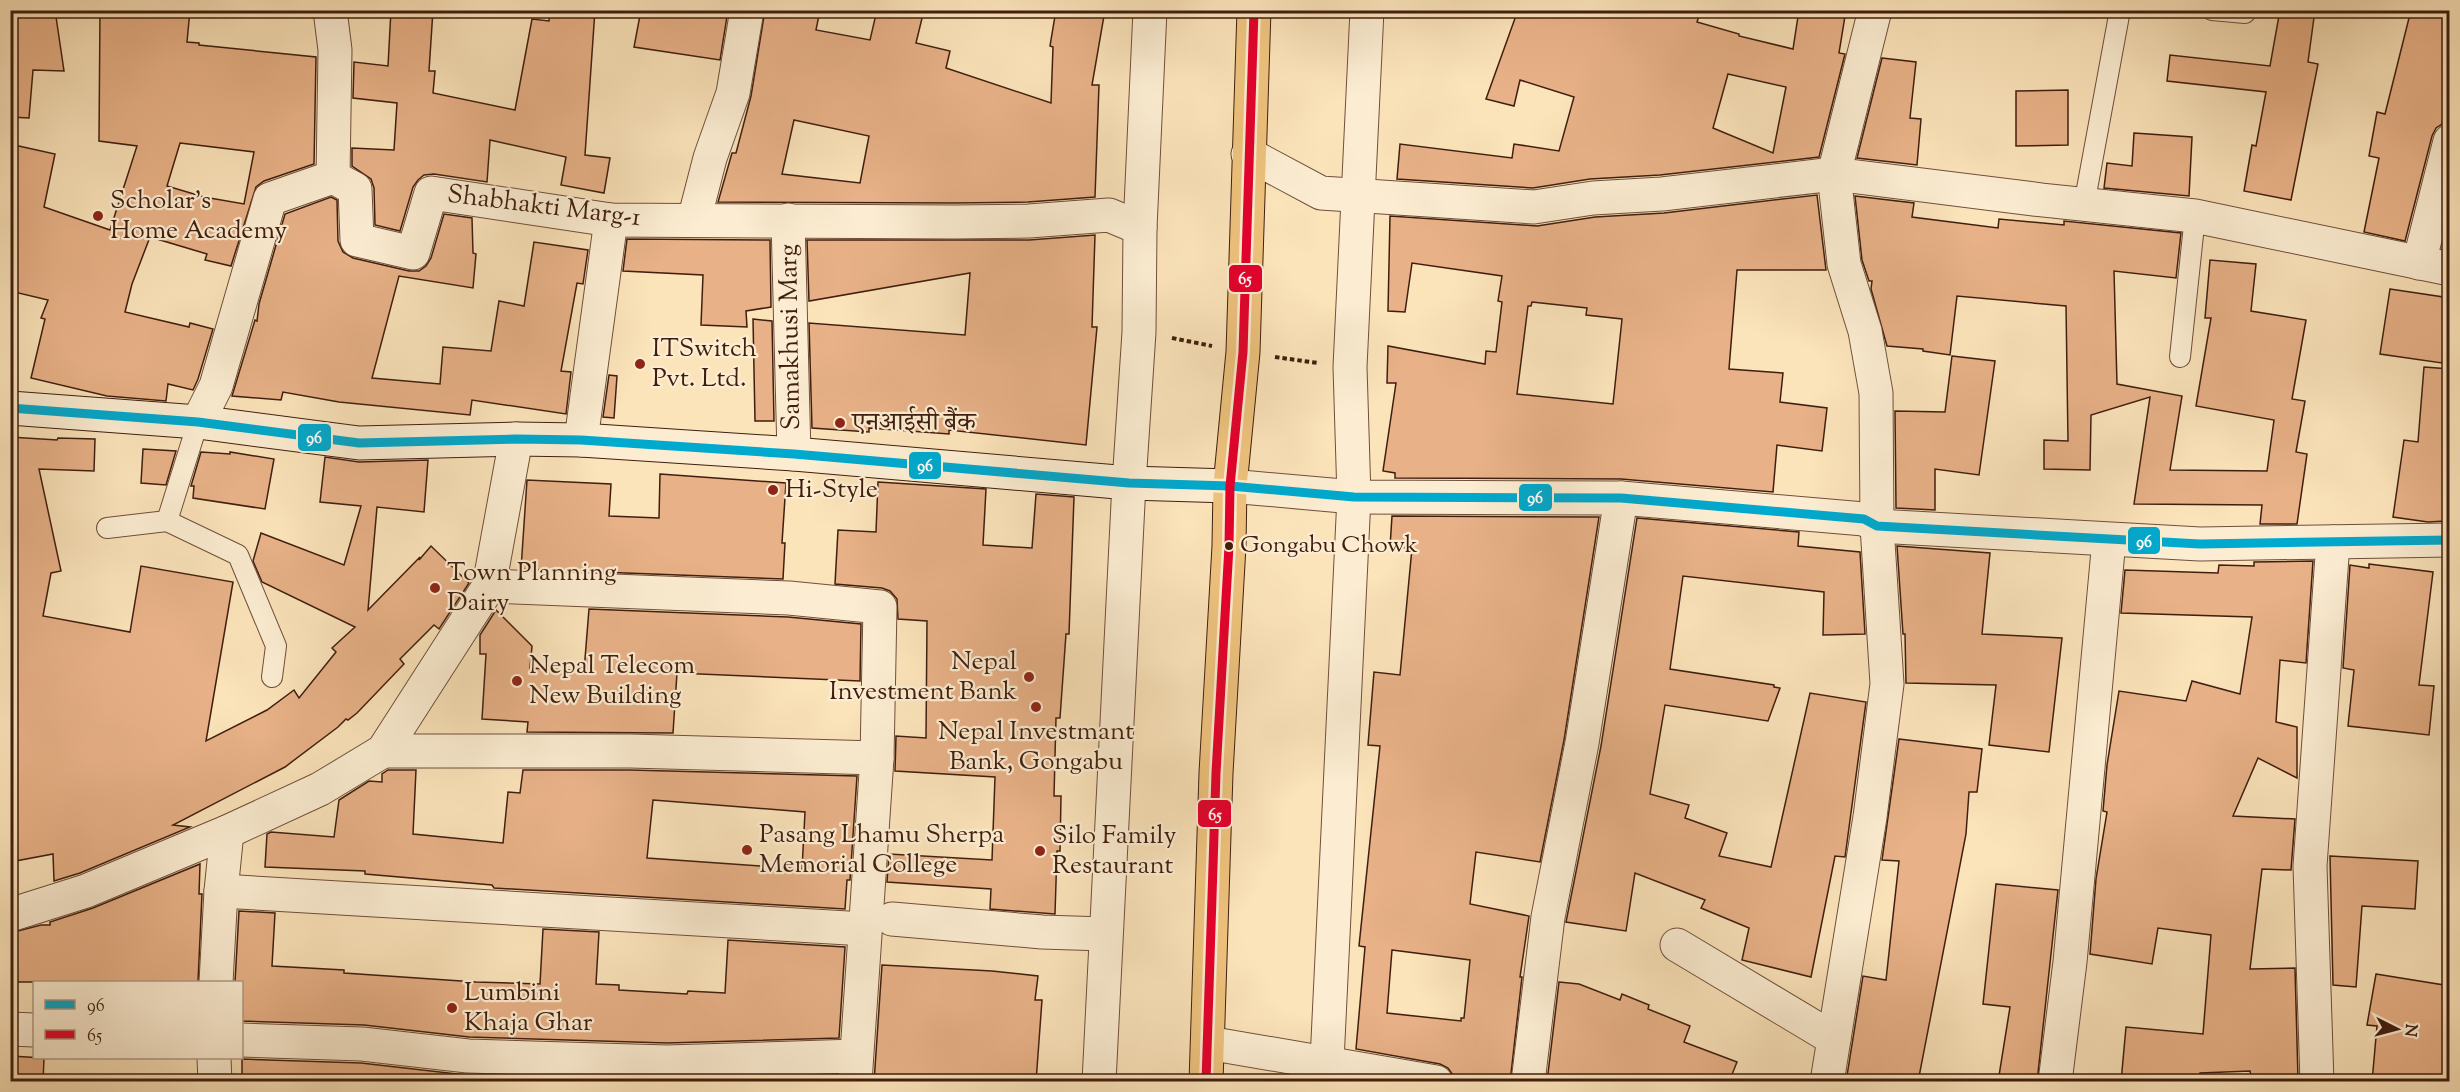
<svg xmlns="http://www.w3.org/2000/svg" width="2460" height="1092" viewBox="0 0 2460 1092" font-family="'Sorts Mill Goudy','Noto Serif Devanagari',serif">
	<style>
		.building { fill: #e8b187; stroke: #401e0f; stroke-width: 1.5; fill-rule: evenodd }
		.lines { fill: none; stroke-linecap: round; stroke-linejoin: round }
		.service-casing { stroke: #6f4f3a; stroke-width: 22 }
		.minor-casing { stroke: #6f4f3a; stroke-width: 35 }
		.secondary-casing { stroke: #401e0f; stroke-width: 35 }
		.trunk-casing { stroke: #401e0f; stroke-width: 35 }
		.path { stroke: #401e0f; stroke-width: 4; stroke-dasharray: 4.5 3; stroke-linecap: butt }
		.service { stroke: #fcedd2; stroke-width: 20 }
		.minor { stroke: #fcedd2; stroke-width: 33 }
		.secondary { stroke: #fcedd2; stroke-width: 33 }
		.trunk { stroke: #eec27d; stroke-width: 33 }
		.bus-1-casing { stroke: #fcedd2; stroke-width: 14 }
		.bus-2-casing { stroke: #fcedd2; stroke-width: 14 }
		.bus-1 { stroke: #00a9ce; stroke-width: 9 }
		.bus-2 { stroke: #e4002b; stroke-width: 9 }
		.poi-dot { fill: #8f2418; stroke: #fcedd2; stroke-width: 2 }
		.bus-dot { fill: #401e0f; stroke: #fcedd2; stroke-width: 2 }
		.labels { text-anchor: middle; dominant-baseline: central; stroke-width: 4.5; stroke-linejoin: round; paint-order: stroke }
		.bus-label { font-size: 24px; fill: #401e0f; stroke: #fcedd2; text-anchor: start }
		.poi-label { font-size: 26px; fill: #401e0f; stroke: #fcedd2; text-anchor: start }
		.street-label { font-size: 26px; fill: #401e0f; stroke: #fcedd2 }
		.line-badge { stroke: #fcedd2; stroke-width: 2 }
		.badge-label { font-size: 16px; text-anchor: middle; font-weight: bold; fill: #fff }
	</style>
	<rect width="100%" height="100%" fill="#fbe3ba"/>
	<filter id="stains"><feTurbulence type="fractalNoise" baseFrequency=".00333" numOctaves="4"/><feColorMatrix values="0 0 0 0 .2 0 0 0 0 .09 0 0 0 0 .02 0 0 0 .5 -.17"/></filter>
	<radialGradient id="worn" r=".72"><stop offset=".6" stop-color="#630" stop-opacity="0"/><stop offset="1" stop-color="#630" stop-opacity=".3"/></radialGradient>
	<g class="building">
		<polygon points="10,10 55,10 64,71 33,70 29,118 10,117"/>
		<path d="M100 10H190L187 42 199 43V45L316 57 314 164 264 181 256 187 231 266 205 260 207 254 150 237 132 284 125 312 189 327 190 323 213 329 198 379 193 390 168 384 166 401 107 396 31 378 45 319 41 318 48 300 10 291V164L14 145 55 154 44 207 110 230 137 146 99 141ZM180 143 254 152 244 204 204 197 167 186Z"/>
		<polygon points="391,10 433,10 429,71 435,71 433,93 515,110 532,19 549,21 550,10 595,10 585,155 610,158 604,193 561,185 566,157 490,140 487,182 434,174 424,175 418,180 413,187 400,231 375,225 374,188 371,179 352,166 352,148 394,150 397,103 353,98 354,62 388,66"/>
		<polygon points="641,10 728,10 720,60 634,47"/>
		<path d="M765 10H820L816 30 870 40 877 10H924L916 43 950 51 946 68 1051 103 1053 47 1050 46 1056 10H1105L1092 85H1099L1095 197 1028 202 955 203 718 202 732 153H736L751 96ZM794 120 869 136 860 183 782 174Z"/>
		<path d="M1518 10H1681L1699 16 1697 22 1739 34V36L1793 49 1799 10H1846L1839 53 1845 54 1819 157 1660 175 1590 179 1533 188 1397 179 1400 144 1512 158 1514 144 1559 151 1574 97 1520 80 1514 106 1486 99ZM1728 74 1786 87 1773 153 1713 128Z"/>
		<polygon points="2280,10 2315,10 2308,62 2318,64 2291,200 2244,191 2252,145 2256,146 2266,92 2167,81 2170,55 2270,66"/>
		<polygon points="2411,10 2450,10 2450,109 2445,108 2442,124 2436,128 2432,136 2405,241 2364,232 2379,158 2369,156 2377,112 2385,114"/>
		<polygon points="1882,58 1916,62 1910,118 1921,119 1917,165 1857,158"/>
		<polygon points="2068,90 2068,145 2016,146 2016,91"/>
		<polygon points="2134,133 2192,137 2189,196 2104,188 2107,163 2132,166"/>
		<path d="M1817 195 1826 270H1737L1729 369 1783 373 1780 402 1827 408 1822 451 1777 445 1773 492 1621 479 1395 478V473L1383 471 1396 383H1387L1388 346 1485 364 1486 351 1496 352 1502 302 1498 301 1502 276 1412 263 1405 312 1388 311 1390 216 1537 226 1595 217 1664 213ZM1532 302 1587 308 1586 315 1622 319 1613 404 1517 394 1528 306H1531Z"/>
		<polygon points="1855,196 1914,203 1912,217 1998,228 1999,219 2064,225 2064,221 2181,233 2176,278 2114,271 2117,384 2182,396 2170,470 2267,471 2274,420 2196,406 2211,318 2205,318 2210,260 2256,264 2251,311 2306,320 2292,399 2305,401 2296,452 2307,454 2297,524 2260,524 2262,505 2134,504 2150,397 2091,415 2090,470 2044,469 2044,440 2068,441 2066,306 1957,296 1950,355 1923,351 1923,349 1887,346 1871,289 1872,281 1869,281 1862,260"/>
		<polygon points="331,197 337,200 338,241 343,252 353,258 409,271 419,271 426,266 431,258 444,214 472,218 473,253 476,254 473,288 399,276 372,378 440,384 443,347 491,351 499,301 524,306 534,242 588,250 583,284 577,283 561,371 571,372 566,414 472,400 470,415 339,402 283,392 281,400 232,396 255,320 257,321 259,304 285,214"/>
		<polygon points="1095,235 1092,327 1097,327 1086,445 949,430 949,434 869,428 869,432 812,428 809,323 965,335 970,273 809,301 807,240 1029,240"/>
		<polygon points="627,239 770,240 771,307 746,311 747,327 701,325 703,275 623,271"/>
		<polygon points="2390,289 2450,298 2450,317 2442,363 2380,354"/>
		<polygon points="753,319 772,321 774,421 755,421"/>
		<polygon points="1952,356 1995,361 1979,475 1935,469 1935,510 1896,508 1895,411 1945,412"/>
		<polygon points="2424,367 2450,369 2450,486 2445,521 2428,522 2393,517 2404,440 2418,442"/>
		<polygon points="609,375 617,376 614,418 603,417"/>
		<polygon points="10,437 57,440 58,438 95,439 94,471 39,469 61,571 51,573 43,616 130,632 141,566 233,582 206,741 267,710 294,690 299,698 336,652 332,648 355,627 262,582 253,561 261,533 344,565 361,506 320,502 325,457 359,462 428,460 424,512 377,507 368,610 420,557 419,560 431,546 469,583 439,629 434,625 400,659 404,664 357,713 348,720 346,719 338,727 285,767 173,825 190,827 80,873 54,881 53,854 10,862"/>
		<polygon points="143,449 176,451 166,485 141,483"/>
		<polygon points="201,452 230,454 230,452 274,459 265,509 193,498 194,486 191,486"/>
		<polygon points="660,474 786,483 782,543 785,543 783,579 521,569 527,480 611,484 609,516 659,518"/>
		<polygon points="878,482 986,489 983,545 1032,548 1036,494 1074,497 1069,634 1066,634 1060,718 1056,718 1054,796 1061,796 1060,851 1057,851 1055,914 990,909 991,889 887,882 889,854 992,860 995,777 895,771 896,736 926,738 927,621 898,619 897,599 890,591 882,588 835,584 838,530 876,532"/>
		<path d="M1392 516 1599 517 1564 740 1540 862 1476 852 1470 904 1529 916 1520 977H1522L1510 1082H1454L1453 1075 1448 1068 1440 1064 1356 1049 1365 947 1359 946 1380 746 1368 745 1374 672 1400 675 1412 548 1390 547ZM1392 950 1470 960 1464 1018H1461V1021L1387 1013Z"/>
		<polygon points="1637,518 1799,532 1798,546 1860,552 1865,634 1823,635 1824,592 1683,576 1670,669 1774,685 1774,687 1780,688 1768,721 1665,705 1650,794 1689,805 1685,818 1727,833 1719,856 1771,867 1810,693 1866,702 1845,857 1835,856 1811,977 1742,960 1749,928 1701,908 1705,900 1635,873 1626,931 1566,922 1601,746"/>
		<polygon points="1897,546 1990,553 1982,634 2062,638 2049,752 1989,745 1996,685 1906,683 1905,634 1903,634"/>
		<polygon points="2313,561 2306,663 2280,660 2276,722 2297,727 2297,778 2258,758 2233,816 2295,819 2291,870 2262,869 2250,969 2295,968 2298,1079 2252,1082 2250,1071 2200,1073 2200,1082 2121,1082 2126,1027 2203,1034 2211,935 2158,928 2152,964 2090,954 2096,879 2107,812 2103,811 2107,765 2119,691 2186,701 2192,681 2240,694 2252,617 2121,613 2125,570 2218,573 2219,565 2254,566 2254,562"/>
		<polygon points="2369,564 2433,572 2419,685 2434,686 2429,735 2348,726 2354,670 2343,668 2350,565 2369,568"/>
		<polygon points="589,609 788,617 861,624 860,681 677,673 673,733 527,732 528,722 482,719 486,654 480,654 480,635 496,610 532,646 530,668 584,671"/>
		<polygon points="1899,739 1982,749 1977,792 1969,792 1966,834 1918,1082 1846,1082 1863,976 1886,980 1899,861 1882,860"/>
		<path d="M388 770H416L413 834 503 843 508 792 520 793 523 770H630L857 776 850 880H847L845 909 494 888 492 885 365 874V871L265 867 267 834 271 832 334 837 339 800 369 781 382 782V774ZM653 800 805 812 802 869 647 858Z"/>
		<polygon points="2330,856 2418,861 2415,909 2362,906 2356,987 2333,985"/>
		<polygon points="200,864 199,894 202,894 198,982 10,982 10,933 41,925 50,925 50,922 93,908"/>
		<polygon points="1996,884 2058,890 2037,1082 1998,1082 2010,1007 1983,1004"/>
		<polygon points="239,911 275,913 272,966 344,970 344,973 476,982 540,984 543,929 599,932 596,984 619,985 619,990 687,994 688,991 725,993 728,940 845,947 839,1038 667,1043 469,1037 364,1025 242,1021 242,982 235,982"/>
		<polygon points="882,965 992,971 1038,976 1035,1000 1042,1000 1036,1082 874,1082"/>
		<polygon points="2376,974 2450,986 2450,1082 2372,1082 2377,1026 2367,1025"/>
		<polygon points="1559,982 1579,984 1620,1000 1622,994 1649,1005 1648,1009 1690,1026 1684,1042 1737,1062 1729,1082 1547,1082"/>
		<polygon points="10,1056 44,1058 43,1082 10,1082"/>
		<polygon points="242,1059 361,1063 466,1075 516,1076 516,1082 242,1082"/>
		<polygon points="837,1075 836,1082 780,1082 780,1077"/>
		<polygon points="565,1078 667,1081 720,1079 719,1082 565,1082"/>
	</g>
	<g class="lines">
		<defs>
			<g id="service">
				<polyline points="2212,10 2245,13 2246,10"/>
				<polyline points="2084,205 2120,10"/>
				<polyline points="2180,357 2195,216"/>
				<polyline points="198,422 167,521 238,555 276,646 272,677"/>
				<polyline points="107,528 167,521"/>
			</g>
			<g id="minor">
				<polyline points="330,10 335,50 333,177"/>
				<polyline points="1248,154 1321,193 1534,207 1593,198 1662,194 1834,174 2042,200 2195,216 2450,269"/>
				<polyline points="694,220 710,158 733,93 747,10"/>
				<polyline points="788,220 794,454"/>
				<polyline points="2419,263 2450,141"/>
				<polyline points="198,422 216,386 270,199 333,177 355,189 357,240 413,253 431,193 611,220 955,222 1029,221 1109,215 1140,228"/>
				<polyline points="581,440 611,220"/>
				<polyline points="1230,486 1354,497 1621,498 1864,519 1877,526 2200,544 2450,540"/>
				<polyline points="489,586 516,439"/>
				<polyline points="383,751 630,751 877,758"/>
				<polyline points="221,891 865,929"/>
				<polyline points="10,915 86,891 227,832 320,789 383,751 489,586 789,598 880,607 877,758 855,1082"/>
				<polyline points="892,919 1042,932 1105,934"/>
				<polyline points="1677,945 1834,1039"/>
				<polyline points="216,982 221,891 227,832"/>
				<polyline points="10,1029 34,1030"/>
				<polyline points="242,1040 362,1044 468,1056 667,1062 856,1056"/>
				<polyline points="1208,1043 1436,1082"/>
				<polyline points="214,1058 215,1082"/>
				<polyline points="1099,1082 1129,483 1139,332 1140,228 1150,10"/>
				<polyline points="1326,1082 1354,497 1350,367 1367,10"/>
				<polyline points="1528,1082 1548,917 1582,743 1621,498"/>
				<polyline points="1827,1082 1870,817 1887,684 1877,526 1876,393 1865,331 1844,264 1834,174 1875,10"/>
				<polyline points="2055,1082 2070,962 2109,540"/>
				<polyline points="2317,1082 2310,866 2333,542"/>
			</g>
			<polyline id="secondary" points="10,408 198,422 359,443 516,439 581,440 794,454 1129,483 1230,486"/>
			<polyline id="trunk" points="1206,1082 1216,773 1229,546 1230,486 1243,352 1254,10"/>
		</defs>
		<use href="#service" class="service-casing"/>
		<use href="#minor" class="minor-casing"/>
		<use href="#secondary" class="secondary-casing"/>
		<use href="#trunk" class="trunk-casing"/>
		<g class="path">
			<polyline points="1172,338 1212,346"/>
			<polyline points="1275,357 1318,363"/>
		</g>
		<use href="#service" class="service"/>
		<use href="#minor" class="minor"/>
		<use href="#secondary" class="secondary"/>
		<use href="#trunk" class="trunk"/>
		<defs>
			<polyline id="bus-1" points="10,408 198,422 359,443 516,439 581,440 794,454 1129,483 1230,486 1354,497 1621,498 1864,519 1877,526 2200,544 2450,540"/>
			<polyline id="bus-2" points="1206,1082 1216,773 1229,546 1230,486 1243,352 1254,10"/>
		</defs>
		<use href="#bus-1" class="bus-1-casing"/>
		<use href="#bus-2" class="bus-2-casing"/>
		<use href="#bus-1" class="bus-1"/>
		<use href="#bus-2" class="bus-2"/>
	</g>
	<g class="poi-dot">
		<circle cx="98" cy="216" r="6"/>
		<circle cx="640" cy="364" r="6"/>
		<circle cx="840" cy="423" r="6"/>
		<circle cx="773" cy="490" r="6"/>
		<circle cx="435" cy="588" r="6"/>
		<circle cx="1029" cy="677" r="6"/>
		<circle cx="517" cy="681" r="6"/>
		<circle cx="1036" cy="707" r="6"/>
		<circle cx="747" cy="850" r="6"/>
		<circle cx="1040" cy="851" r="6"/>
		<circle cx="452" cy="1008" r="6"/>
	</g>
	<circle class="bus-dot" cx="1229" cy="546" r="5"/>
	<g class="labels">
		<g class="bus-label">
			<text x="1240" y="546">Gongabu Chowk</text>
		</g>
		<g class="poi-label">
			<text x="110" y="201">Scholar's<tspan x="110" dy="30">Home Academy</tspan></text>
			<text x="652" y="349">ITSwitch<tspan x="652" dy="30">Pvt. Ltd.</tspan></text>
			<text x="852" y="423">एनआईसी बैंक</text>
			<text x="785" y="490">Hi-Style</text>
			<text x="447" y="573">Town Planning<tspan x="447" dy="30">Dairy</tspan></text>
			<text x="1017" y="662" text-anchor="end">Nepal<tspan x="1017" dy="30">Investment Bank</tspan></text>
			<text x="529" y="666">Nepal Telecom<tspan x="529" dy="30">New Building</tspan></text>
			<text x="1036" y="732" text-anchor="middle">Nepal Investmant<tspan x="1036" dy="30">Bank, Gongabu</tspan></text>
			<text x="759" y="835">Pasang Lhamu Sherpa<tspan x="759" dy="30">Memorial College</tspan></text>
			<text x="1052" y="836">Silo Family<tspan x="1052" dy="30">Restaurant</tspan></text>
			<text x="464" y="993">Lumbini<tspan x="464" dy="30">Khaja Ghar</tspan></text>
		</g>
		<g class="street-label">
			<text transform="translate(544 207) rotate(7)">Shabhakti Marg-1</text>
			<text transform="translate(791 337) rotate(-91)">Samakhusi Marg</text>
		</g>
	</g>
	<g class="line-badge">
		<rect x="1228" y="264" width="35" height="29" rx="6" fill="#e4002b"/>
		<rect x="297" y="423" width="35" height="29" rx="6" fill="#00a9ce"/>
		<rect x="908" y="451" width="34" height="29" rx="6" fill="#00a9ce"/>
		<rect x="1518" y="483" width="35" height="29" rx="6" fill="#00a9ce"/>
		<rect x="2127" y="526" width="34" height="29" rx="6" fill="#00a9ce"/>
		<rect x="1197" y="799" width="35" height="29" rx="6" fill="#e4002b"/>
	</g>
	<g class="badge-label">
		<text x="1245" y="284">65</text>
		<text x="314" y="443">96</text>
		<text x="925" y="471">96</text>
		<text x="1535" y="503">96</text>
		<text x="2144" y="547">96</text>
		<text x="1215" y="820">65</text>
	</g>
	<rect width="2460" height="1092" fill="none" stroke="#fbe3ba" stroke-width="36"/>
	<rect x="12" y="12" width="2436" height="1068" fill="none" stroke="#401e0f" stroke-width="3"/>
	<rect x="18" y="18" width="2424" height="1056" fill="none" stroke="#401e0f" stroke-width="1.5"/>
	<rect x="33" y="981" width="210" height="78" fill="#fcedd2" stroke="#b19a84" stroke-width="1.5"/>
	<rect x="45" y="1000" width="30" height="9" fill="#00a9ce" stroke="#b19a84" stroke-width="1.5"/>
	<text x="87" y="1011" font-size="18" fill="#401e0f">96</text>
	<rect x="45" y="1030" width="30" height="9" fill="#e4002b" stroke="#b19a84" stroke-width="1.5"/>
	<text x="87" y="1041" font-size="18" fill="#401e0f">65</text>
	<g transform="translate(2397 1029) rotate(96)" stroke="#fcedd2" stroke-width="4.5" paint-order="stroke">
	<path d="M0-4.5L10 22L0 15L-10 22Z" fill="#401e0f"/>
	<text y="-9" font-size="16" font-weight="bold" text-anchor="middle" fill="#401e0f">N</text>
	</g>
	<rect width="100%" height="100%" filter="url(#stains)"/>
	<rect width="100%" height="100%" fill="url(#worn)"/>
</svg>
